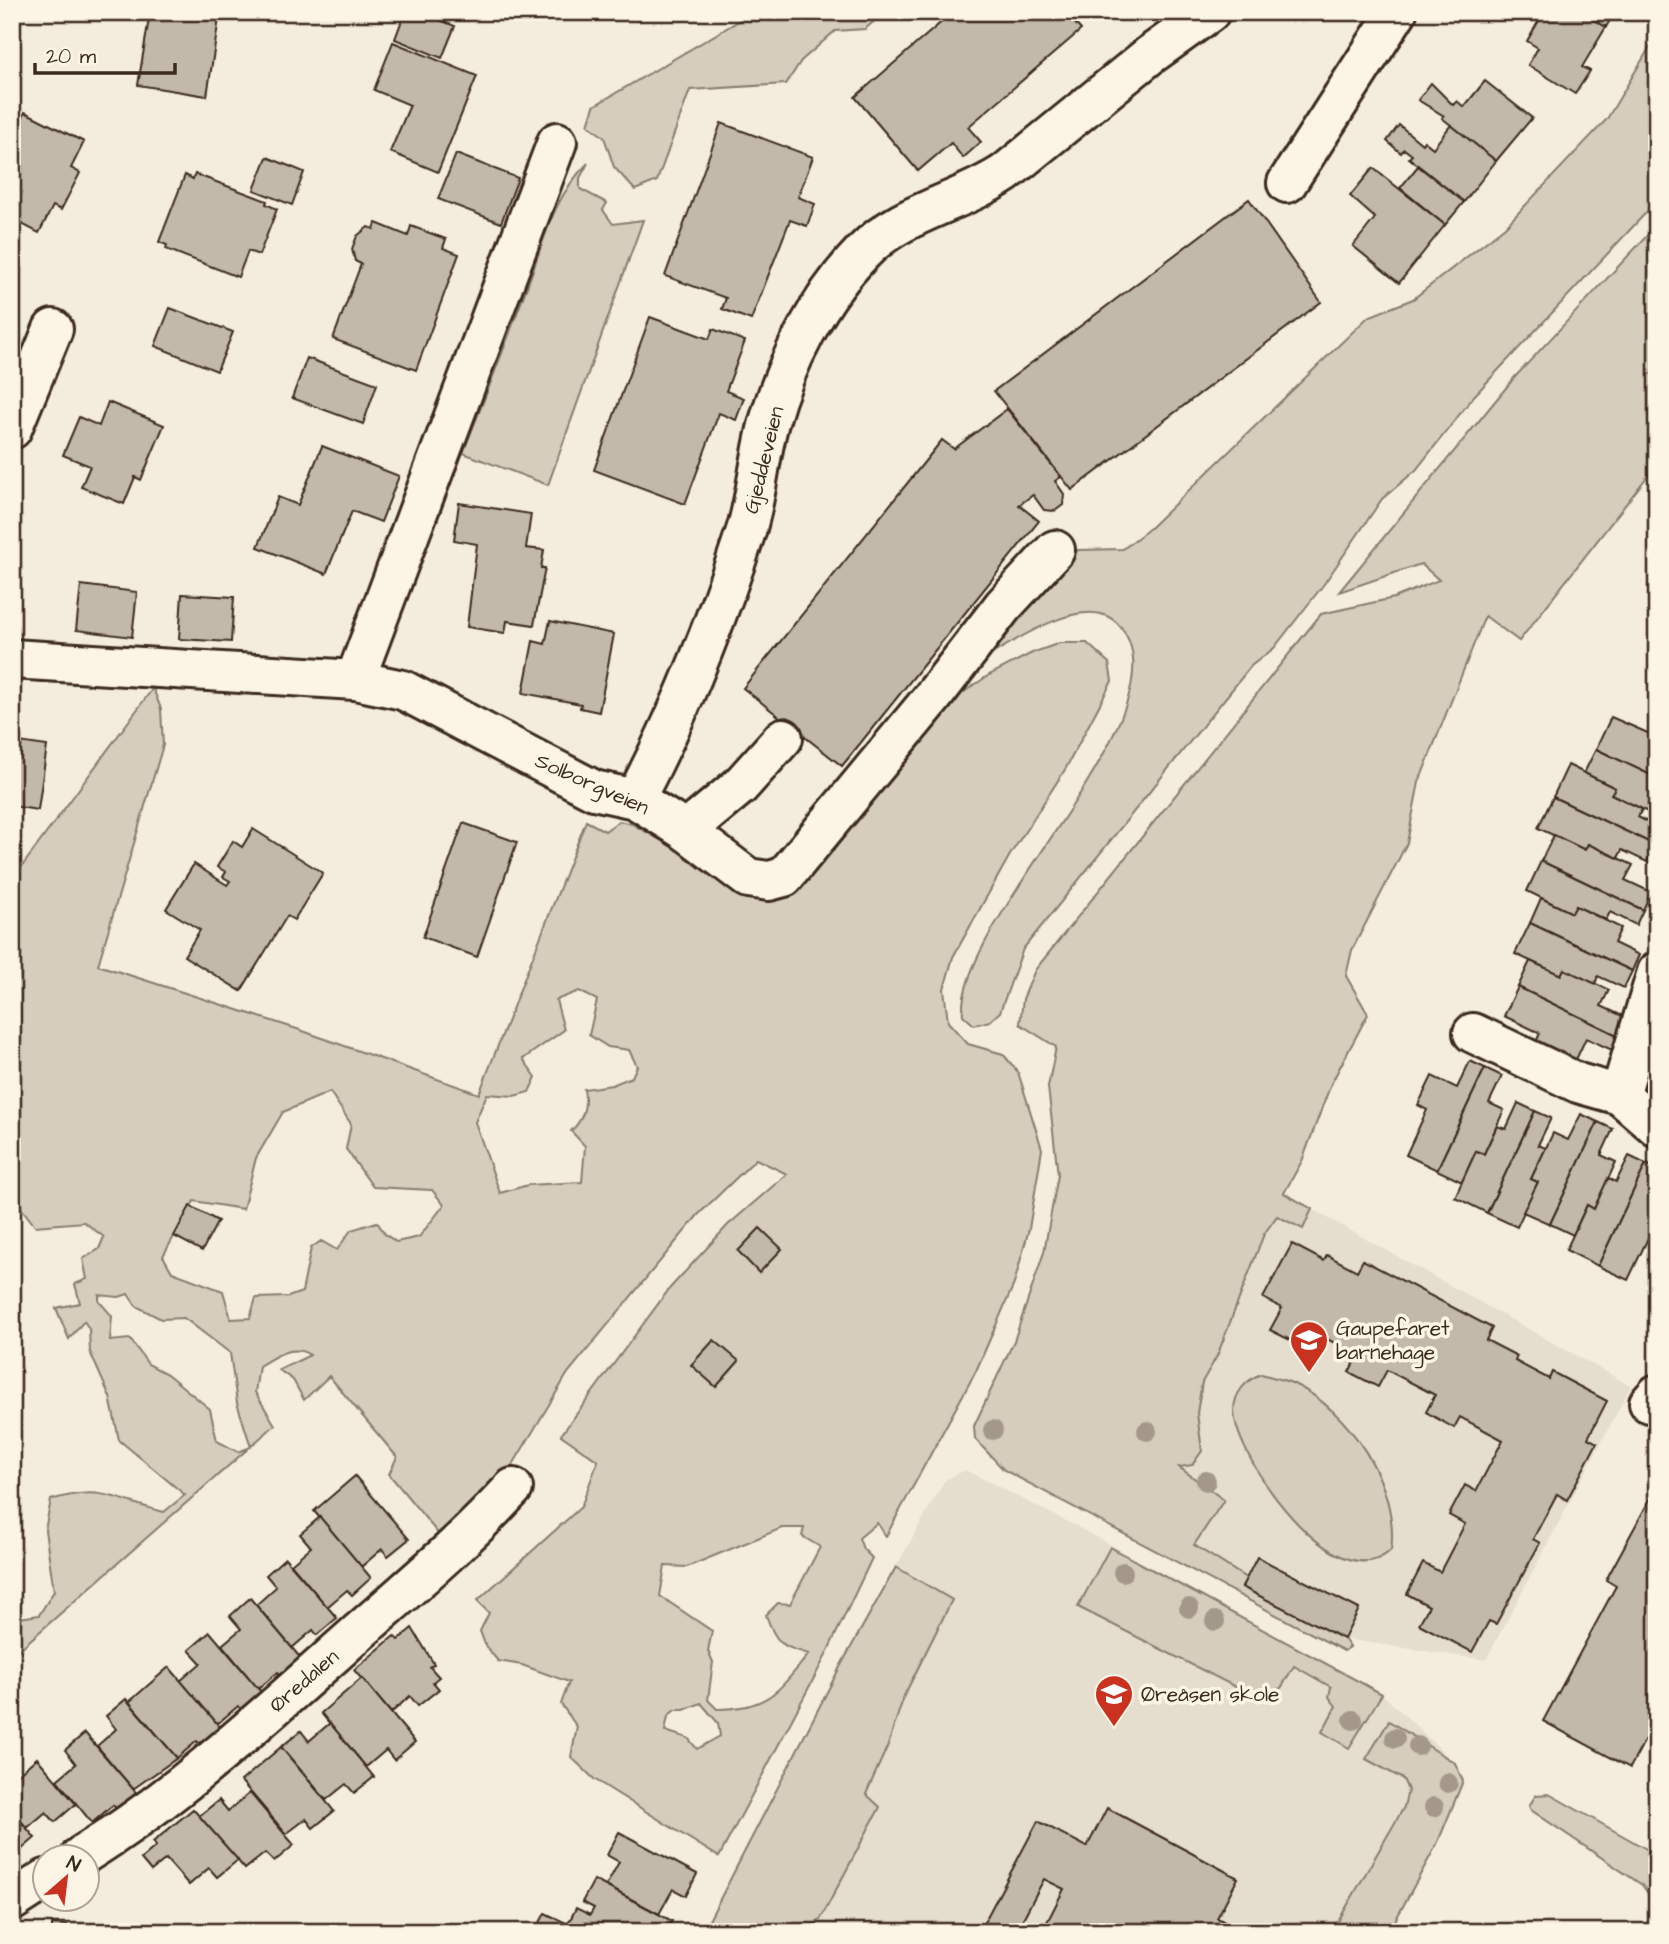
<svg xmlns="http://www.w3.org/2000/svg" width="1669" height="1944" viewBox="0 0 1669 1944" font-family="'Architects Daughter',sans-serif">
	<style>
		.built { fill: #e5ddce }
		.green { fill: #d6cdbd; stroke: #887c6e; stroke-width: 2; fill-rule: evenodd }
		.building { fill: #c3b9aa; stroke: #3b2a1e; stroke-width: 2 }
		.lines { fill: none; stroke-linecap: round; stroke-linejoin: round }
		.minor-casing { stroke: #3b2a1e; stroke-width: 44 }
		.minor { stroke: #fcf5e5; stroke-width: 38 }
		.tree { fill: #a4988a }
		.labels { text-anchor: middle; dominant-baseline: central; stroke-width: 7; stroke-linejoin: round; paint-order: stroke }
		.street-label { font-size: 21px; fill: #3b2a1e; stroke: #fcf5e5 }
		.poi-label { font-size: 21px; fill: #3b2a1e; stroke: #fcf5e5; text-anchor: start }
	</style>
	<rect width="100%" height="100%" fill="#f4eddd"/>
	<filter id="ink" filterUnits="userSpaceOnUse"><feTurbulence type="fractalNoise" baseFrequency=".0143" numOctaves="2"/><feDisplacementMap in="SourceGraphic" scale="14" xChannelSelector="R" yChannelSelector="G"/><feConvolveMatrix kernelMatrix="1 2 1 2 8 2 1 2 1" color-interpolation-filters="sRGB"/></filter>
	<g filter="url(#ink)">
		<g class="built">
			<polygon points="1283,1193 1631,1386 1486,1660 1344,1639 1059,1488"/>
			<polygon points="965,1470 1074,1525 1382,1694 1455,1763 1463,1781 1438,1842 1389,1932 703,1932 841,1665 945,1480"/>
		</g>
		<g class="green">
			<polygon points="754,12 885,12 865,29 835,31 801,61 786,84 690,90 657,181 635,190 614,167 604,137 588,125 594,106"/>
			<path d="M1657 35V201L1474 396 1416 470 1382 499 1324 584 1274 648 1251 666 1023 949 1000 1012 990 1021 974 1025 963 1015C954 920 1198 704 1117 623 1086 592 1016 640 987 657L1046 577 1078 550 1123 549 1150 528 1368 317 1413 299 1505 227 1607 119Z"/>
			<path d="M588 163 580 178V189L607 203 603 210 613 224 643 220 548 485 463 453C484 400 505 346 525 292 543 246 551 199 588 163Z"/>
			<polygon points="1657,225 1657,372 1651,374 1657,379 1657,464 1519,641 1485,616 1419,782 1407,843 1352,950 1346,976 1368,1014 1331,1084 1302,1161 1284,1193 1312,1209 1303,1229 1277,1216 1264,1234 1217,1356 1202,1382 1197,1413 1202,1451 1192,1465 1179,1467 1224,1500 1194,1545 1246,1578 1242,1587 1344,1639 1350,1647 1344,1651 1004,1470 975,1439 974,1426 1014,1341 1044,1252 1058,1175 1048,1087 1056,1047 1020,1024 1023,999 1035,970 1321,614 1394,598 1439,580 1421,564 1339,592 1514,378"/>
			<path d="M1060 643H1087L1109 663 1112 681 1066 768 1010 855 953 957 944 989 948 1022 968 1044 1003 1054 1018 1072 1042 1149 1029 1229 1014 1284 976 1371 886 1536 877 1523 859 1538 863 1549 872 1558 824 1659 719 1857 594 1779 571 1757 577 1727 561 1704 569 1682 522 1665 498 1661 486 1647 480 1631 489 1613 477 1601 581 1507 598 1461 561 1435 670 1288 728 1225 787 1174 756 1159 698 1215 568 1373 508 1473 445 1542 389 1474 397 1457 329 1376 304 1400 293 1380 279 1370 310 1355C293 1343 274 1357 259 1366L255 1392 275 1425 12 1656V1619L39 1615 54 1591 45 1530 51 1500C104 1484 114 1500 164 1512L185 1495 119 1440 110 1397 90 1352 89 1329 84 1321 69 1339 56 1308 80 1303 75 1284 87 1279 83 1259 99 1249 104 1237 84 1222 35 1226 12 1196V880L153 688 161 709 163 745 98 965 300 1030 479 1094 586 821 605 831 619 821 632 824 758 895 936 711 989 675 1032 653ZM579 991 597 1000 589 1035 608 1047 629 1050 637 1066 632 1077 612 1085 584 1089C587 1106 584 1119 571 1131L585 1146 582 1182 528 1185 500 1193 475 1122 487 1094 514 1096 529 1092 536 1077 523 1059 564 1030 556 1000ZM330 1092 351 1124 346 1149 373 1187 432 1190 444 1205 419 1237 396 1242 385 1234 377 1222 351 1230 337 1250 321 1241 311 1248 302 1292 288 1297 256 1298 250 1318 231 1319 223 1291 172 1272 163 1256 194 1201 243 1209 256 1158 283 1112ZM128 1294 136 1306 161 1319 184 1318 230 1353 237 1403 251 1447 238 1452 217 1441 210 1409 167 1374 148 1364 130 1339 110 1341 112 1316 99 1301V1295L119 1297ZM782 1528H804L802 1536 820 1547 790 1604 778 1603 766 1615C776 1644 781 1646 809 1654 778 1691 769 1709 717 1709L708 1700 713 1662 708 1651 712 1631 660 1596 665 1566 687 1567ZM701 1703 718 1723 720 1736 697 1749 688 1738 665 1731 668 1716 675 1710H684Z"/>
			<path d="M1261 1374C1271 1377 1282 1379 1292 1383 1349 1409 1400 1487 1391 1550 1337 1602 1236 1461 1234 1411 1234 1393 1246 1380 1261 1374Z"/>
			<polygon points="1110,1547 1382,1694 1349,1748 1322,1732 1336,1706 1329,1697 1331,1687 1294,1666 1281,1688 1259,1699 1078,1607"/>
			<polygon points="896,1567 952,1600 904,1696 888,1745 866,1794 880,1807 820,1920 806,1932 703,1932 841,1665"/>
			<polygon points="1389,1721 1455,1763 1463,1781 1438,1842 1389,1932 1332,1932 1404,1807 1408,1790 1403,1779 1366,1759"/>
			<polygon points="1549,1794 1657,1855 1657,1906 1642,1885 1531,1810 1529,1806 1536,1795"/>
		</g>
		<g class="building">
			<polygon points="150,12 220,12 207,96 138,85"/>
			<polygon points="405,12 419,12 455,26 442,58 395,39"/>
			<polygon points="524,12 541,12 538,19"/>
			<polygon points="953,12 1065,12 1081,30 968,127 981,142 963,158 951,143 918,171 855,97"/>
			<polygon points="1544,12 1581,12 1606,27 1582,67 1590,71 1575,94 1528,65 1538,48 1527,41"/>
			<polygon points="1581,12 1615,12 1606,27"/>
			<polygon points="393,42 477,76 438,172 390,152 410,105 374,90"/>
			<polygon points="1485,81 1532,118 1496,161 1442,118 1444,116 1418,100 1431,83 1453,105 1457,101 1464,107"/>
			<polygon points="25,112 84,142 71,168 80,173 61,210 53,206 39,233 12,219 12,139"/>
			<polygon points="721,123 813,157 798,197 815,204 807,226 790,220 751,320 722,309 726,298 665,276"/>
			<polygon points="1399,125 1422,144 1424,141 1433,148 1451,125 1496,161 1464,202 1409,158 1412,155 1404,149 1401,153 1387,141"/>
			<polygon points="456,154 518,178 501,223 438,199"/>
			<polygon points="267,157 304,172 292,205 254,190"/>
			<polygon points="1418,166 1464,202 1445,225 1400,188"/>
			<polygon points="1373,168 1445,225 1399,283 1353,246 1375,218 1350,196"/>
			<polygon points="195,174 267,201 266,204 277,209 259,255 248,251 238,277 166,249 167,245 159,242 185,175 193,179"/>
			<polygon points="1249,199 1321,302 1072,490 994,391"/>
			<polygon points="376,223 408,236 411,226 446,239 443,248 459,254 416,370 333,339 361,264 355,261 352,249 357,236 368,227 374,229"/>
			<polygon points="170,308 233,332 217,371 155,346"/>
			<polygon points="650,317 709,339 713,329 745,341 726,391 744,398 736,420 719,413 685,504 594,470"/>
			<polygon points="12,336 20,338 12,372"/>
			<polygon points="307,358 377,384 363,424 292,398"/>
			<polygon points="108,402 164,425 141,480 135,477 124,504 81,487 90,466 63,455 79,417 99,426"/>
			<polygon points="1007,409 1061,477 1055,481 1064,494 1063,505 1055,511 1044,510 1033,495 1019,505 1039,521 842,766 743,688 942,440 954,449"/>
			<polygon points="322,446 399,476 381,522 352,511 326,574 258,547 278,497 298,505"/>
			<polygon points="459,503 531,514 526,548 544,550 541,568 545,568 534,625 507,621 505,633 467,627 477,544 454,540"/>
			<polygon points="81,585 137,592 132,637 76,630"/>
			<polygon points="182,594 234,597 231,642 179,639"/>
			<polygon points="550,621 614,634 599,712 580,708 581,704 523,693 533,641 545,644"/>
			<polygon points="1611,717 1657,737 1657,778 1596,749"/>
			<polygon points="12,741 47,746 38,810 12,806"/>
			<polygon points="1596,749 1657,778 1656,816 1611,794 1615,788 1584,773"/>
			<polygon points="1568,765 1615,788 1611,794 1642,809 1638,817 1657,827 1655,845 1553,797"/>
			<polygon points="1553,797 1655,845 1647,862 1622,850 1618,858 1588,844 1585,850 1538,828"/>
			<polygon points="463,823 517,842 477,957 423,937"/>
			<polygon points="253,829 323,873 294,920 287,916 241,991 184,956 200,930 166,909 194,864 227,885 230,881 223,877 226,872 217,867 233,841 242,847"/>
			<polygon points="1554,835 1585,850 1588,844 1633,865 1625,880 1651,892 1643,910 1541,861"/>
			<polygon points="1541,861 1643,910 1636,925 1610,912 1606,920 1576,906 1572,913 1527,891"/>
			<polygon points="1541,898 1572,913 1576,906 1621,928 1614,943 1639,955 1632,971 1530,923"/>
			<polygon points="1530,923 1632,971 1624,988 1598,976 1595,984 1564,969 1561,975 1515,954"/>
			<polygon points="1530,961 1561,975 1564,969 1609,990 1601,1006 1627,1018 1619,1036 1518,987"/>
			<polygon points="1518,987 1619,1036 1612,1050 1586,1038 1573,1066 1534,1047 1540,1033 1504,1016"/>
			<polygon points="1657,1059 1657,1089 1645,1084"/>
			<polygon points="1470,1061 1485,1068 1437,1170 1406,1155 1427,1110 1418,1105 1432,1076 1457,1088"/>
			<polygon points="1485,1068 1502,1076 1489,1103 1504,1110 1484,1154 1476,1151 1462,1182 1437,1170"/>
			<polygon points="1518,1103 1535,1111 1487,1213 1455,1197 1476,1151 1484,1154 1497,1126 1506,1129"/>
			<polygon points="1535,1111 1551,1118 1538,1145 1546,1148 1531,1179 1538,1182 1517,1227 1487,1213"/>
			<polygon points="1581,1114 1598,1122 1550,1224 1523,1212 1538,1182 1531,1179 1553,1133 1568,1140"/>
			<polygon points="1598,1122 1613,1129 1601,1155 1616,1162 1594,1209 1587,1205 1573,1235 1550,1224"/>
			<polygon points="1629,1156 1646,1164 1598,1266 1566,1250 1587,1205 1594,1209 1608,1178 1616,1182"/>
			<polygon points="1646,1164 1657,1169 1657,1180 1649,1197 1657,1201 1657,1239 1649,1236 1628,1280 1598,1266"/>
			<polygon points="190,1206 218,1221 202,1251 174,1236"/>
			<polygon points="760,1228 782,1249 759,1273 738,1251"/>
			<polygon points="1292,1244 1324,1261 1327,1255 1357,1271 1363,1260 1492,1328 1486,1340 1517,1356 1515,1361 1549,1379 1552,1372 1607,1401 1588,1438 1597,1443 1567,1500 1557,1494 1533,1539 1540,1543 1496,1624 1489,1621 1472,1652 1419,1624 1429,1606 1407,1594 1423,1563 1440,1572 1465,1524 1449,1515 1465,1485 1476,1491 1503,1440 1460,1417 1454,1428 1426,1412 1435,1395 1387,1370 1378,1387 1349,1372 1358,1355 1308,1329 1300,1345 1270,1330 1282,1308 1263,1298"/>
			<polygon points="714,1340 739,1361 716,1387 691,1365"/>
			<polygon points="355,1476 409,1539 388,1556 382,1549 361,1567 314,1511"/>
			<polygon points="1657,1486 1657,1725 1654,1723 1630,1768 1543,1721 1616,1586 1606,1580"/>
			<polygon points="320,1517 371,1578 352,1595 347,1590 327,1607 291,1564 311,1547 300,1534"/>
			<polygon points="1257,1557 1359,1609 1344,1639 1242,1587"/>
			<polygon points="285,1558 337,1618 317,1635 313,1630 292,1648 256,1605 276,1587 266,1575"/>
			<polygon points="250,1598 303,1661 284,1678 278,1672 258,1689 222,1645 241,1629 230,1616"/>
			<polygon points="412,1628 434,1664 430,1667 439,1677 433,1682 439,1689 418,1706 410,1696 391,1713 354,1670 394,1636 398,1640"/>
			<polygon points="210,1632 262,1693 242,1710 238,1706 217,1724 180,1681 201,1663 189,1650"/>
			<polygon points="169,1667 221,1728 201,1745 197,1741 177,1758 129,1702"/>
			<polygon points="362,1678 415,1742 394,1760 386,1750 366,1767 321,1713"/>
			<polygon points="126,1699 177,1758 133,1789 97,1746 116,1729 106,1716"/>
			<polygon points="330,1723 374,1777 354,1793 346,1784 326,1800 281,1747 301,1731 309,1741"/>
			<polygon points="85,1733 139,1796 120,1813 113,1805 92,1823 57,1780 76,1764 65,1750"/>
			<polygon points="281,1747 334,1811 313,1828 306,1819 286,1834 241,1781"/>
			<polygon points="37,1758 76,1804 55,1822 46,1812 27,1828 12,1811 12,1779"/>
			<polygon points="250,1793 294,1845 274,1862 265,1853 245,1869 199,1816 219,1800 228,1811"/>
			<polygon points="1107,1808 1238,1878 1217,1918 1244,1932 1042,1932 1064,1889 1044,1879 1016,1932 979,1932 1038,1821 1087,1847"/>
			<polygon points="193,1809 238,1860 217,1877 209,1868 189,1885 166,1859 151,1871 141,1859 156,1846 153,1842"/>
			<polygon points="12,1811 35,1838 14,1856 12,1853"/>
			<polygon points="619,1832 697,1874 686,1896 673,1889 659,1914 606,1886 619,1862 607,1855"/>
			<polygon points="594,1880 672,1921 666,1932 581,1932 568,1924 576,1908 590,1915 594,1908 582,1902"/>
			<polygon points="545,1913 568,1924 581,1932 535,1932"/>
			<polygon points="52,1924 67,1925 66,1932 52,1932"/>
			<polygon points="260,1926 313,1928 313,1932 260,1932"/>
			<polygon points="313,1928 365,1930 365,1932 313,1932"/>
		</g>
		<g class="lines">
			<defs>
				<g id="minor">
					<polyline points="1287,183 1397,12"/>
					<polyline points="12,429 53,329"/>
					<polyline points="12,659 355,680 403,690 594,790 635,799 686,831 748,878 769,881 784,877 932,698 1003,606 1055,550"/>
					<polyline points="355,680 557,142"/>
					<path d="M635 799C680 713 716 623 746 531 757 496 759 458 769 422 786 362 819 297 863 252 901 212 960 203 1005 173L1150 55 1210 12"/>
					<polyline points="686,831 740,786 783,738"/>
					<polyline points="1657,972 1620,1095 1657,1127"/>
					<polyline points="1473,1033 1578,1083 1620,1095"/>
					<polyline points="1649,1403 1657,1394"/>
					<path d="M81 1856C175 1798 259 1721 342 1647 400 1595 460 1546 513 1488"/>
					<polyline points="12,1901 46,1879"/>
				</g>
			</defs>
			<use href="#minor" class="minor-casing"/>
			<use href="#minor" class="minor"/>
		</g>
		<g class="tree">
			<circle cx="993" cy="1430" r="10"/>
			<circle cx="1147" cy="1431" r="10"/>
			<circle cx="1206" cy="1481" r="10"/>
			<circle cx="1123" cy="1572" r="10"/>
			<circle cx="1189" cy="1608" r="10"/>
			<circle cx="1215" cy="1621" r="10"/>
			<circle cx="1353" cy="1720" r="10"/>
			<circle cx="1395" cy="1738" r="10"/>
			<circle cx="1418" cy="1746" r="10"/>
			<circle cx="1448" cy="1783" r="10"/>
			<circle cx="1434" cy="1807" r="10"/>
		</g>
	</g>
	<defs>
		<symbol id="school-pin" viewBox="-11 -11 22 30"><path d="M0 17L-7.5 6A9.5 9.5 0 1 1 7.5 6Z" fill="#c8321e" stroke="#fcf5e5"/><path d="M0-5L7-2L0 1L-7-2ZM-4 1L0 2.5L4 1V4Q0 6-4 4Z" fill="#fff"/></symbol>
	</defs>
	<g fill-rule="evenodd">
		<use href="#school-pin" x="1287" y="1318" width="44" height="60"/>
		<use href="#school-pin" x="1092" y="1672" width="44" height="60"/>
	</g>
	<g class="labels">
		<g class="street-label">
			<text transform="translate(764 460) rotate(-76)">Gjeddeveien</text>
			<text transform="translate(592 784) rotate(24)">Solborgveien</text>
			<text transform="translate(304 1681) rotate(-41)">Øredalen</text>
		</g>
		<g class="poi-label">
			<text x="1336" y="1328">Gaupefaret<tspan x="1336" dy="24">barnehage</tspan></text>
			<text x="1141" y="1694">Øreåsen skole</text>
		</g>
	</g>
	<rect width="1669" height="1944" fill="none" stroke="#fcf5e5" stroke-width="42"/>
	<rect x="21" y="21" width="1627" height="1902" fill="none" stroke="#3b2a1e" stroke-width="2.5" filter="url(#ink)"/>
	<g transform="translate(66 1878) rotate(28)"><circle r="33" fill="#fcf5e5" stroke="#afa495" stroke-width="2"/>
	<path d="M0-5L12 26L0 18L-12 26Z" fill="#c8321e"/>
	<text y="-10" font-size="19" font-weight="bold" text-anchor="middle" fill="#3b2a1e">N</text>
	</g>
	<path d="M35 63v10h140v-10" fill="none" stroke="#3b2a1e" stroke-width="3.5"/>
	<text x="46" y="63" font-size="21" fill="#3b2a1e" stroke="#fcf5e5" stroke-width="5" paint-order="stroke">20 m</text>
</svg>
